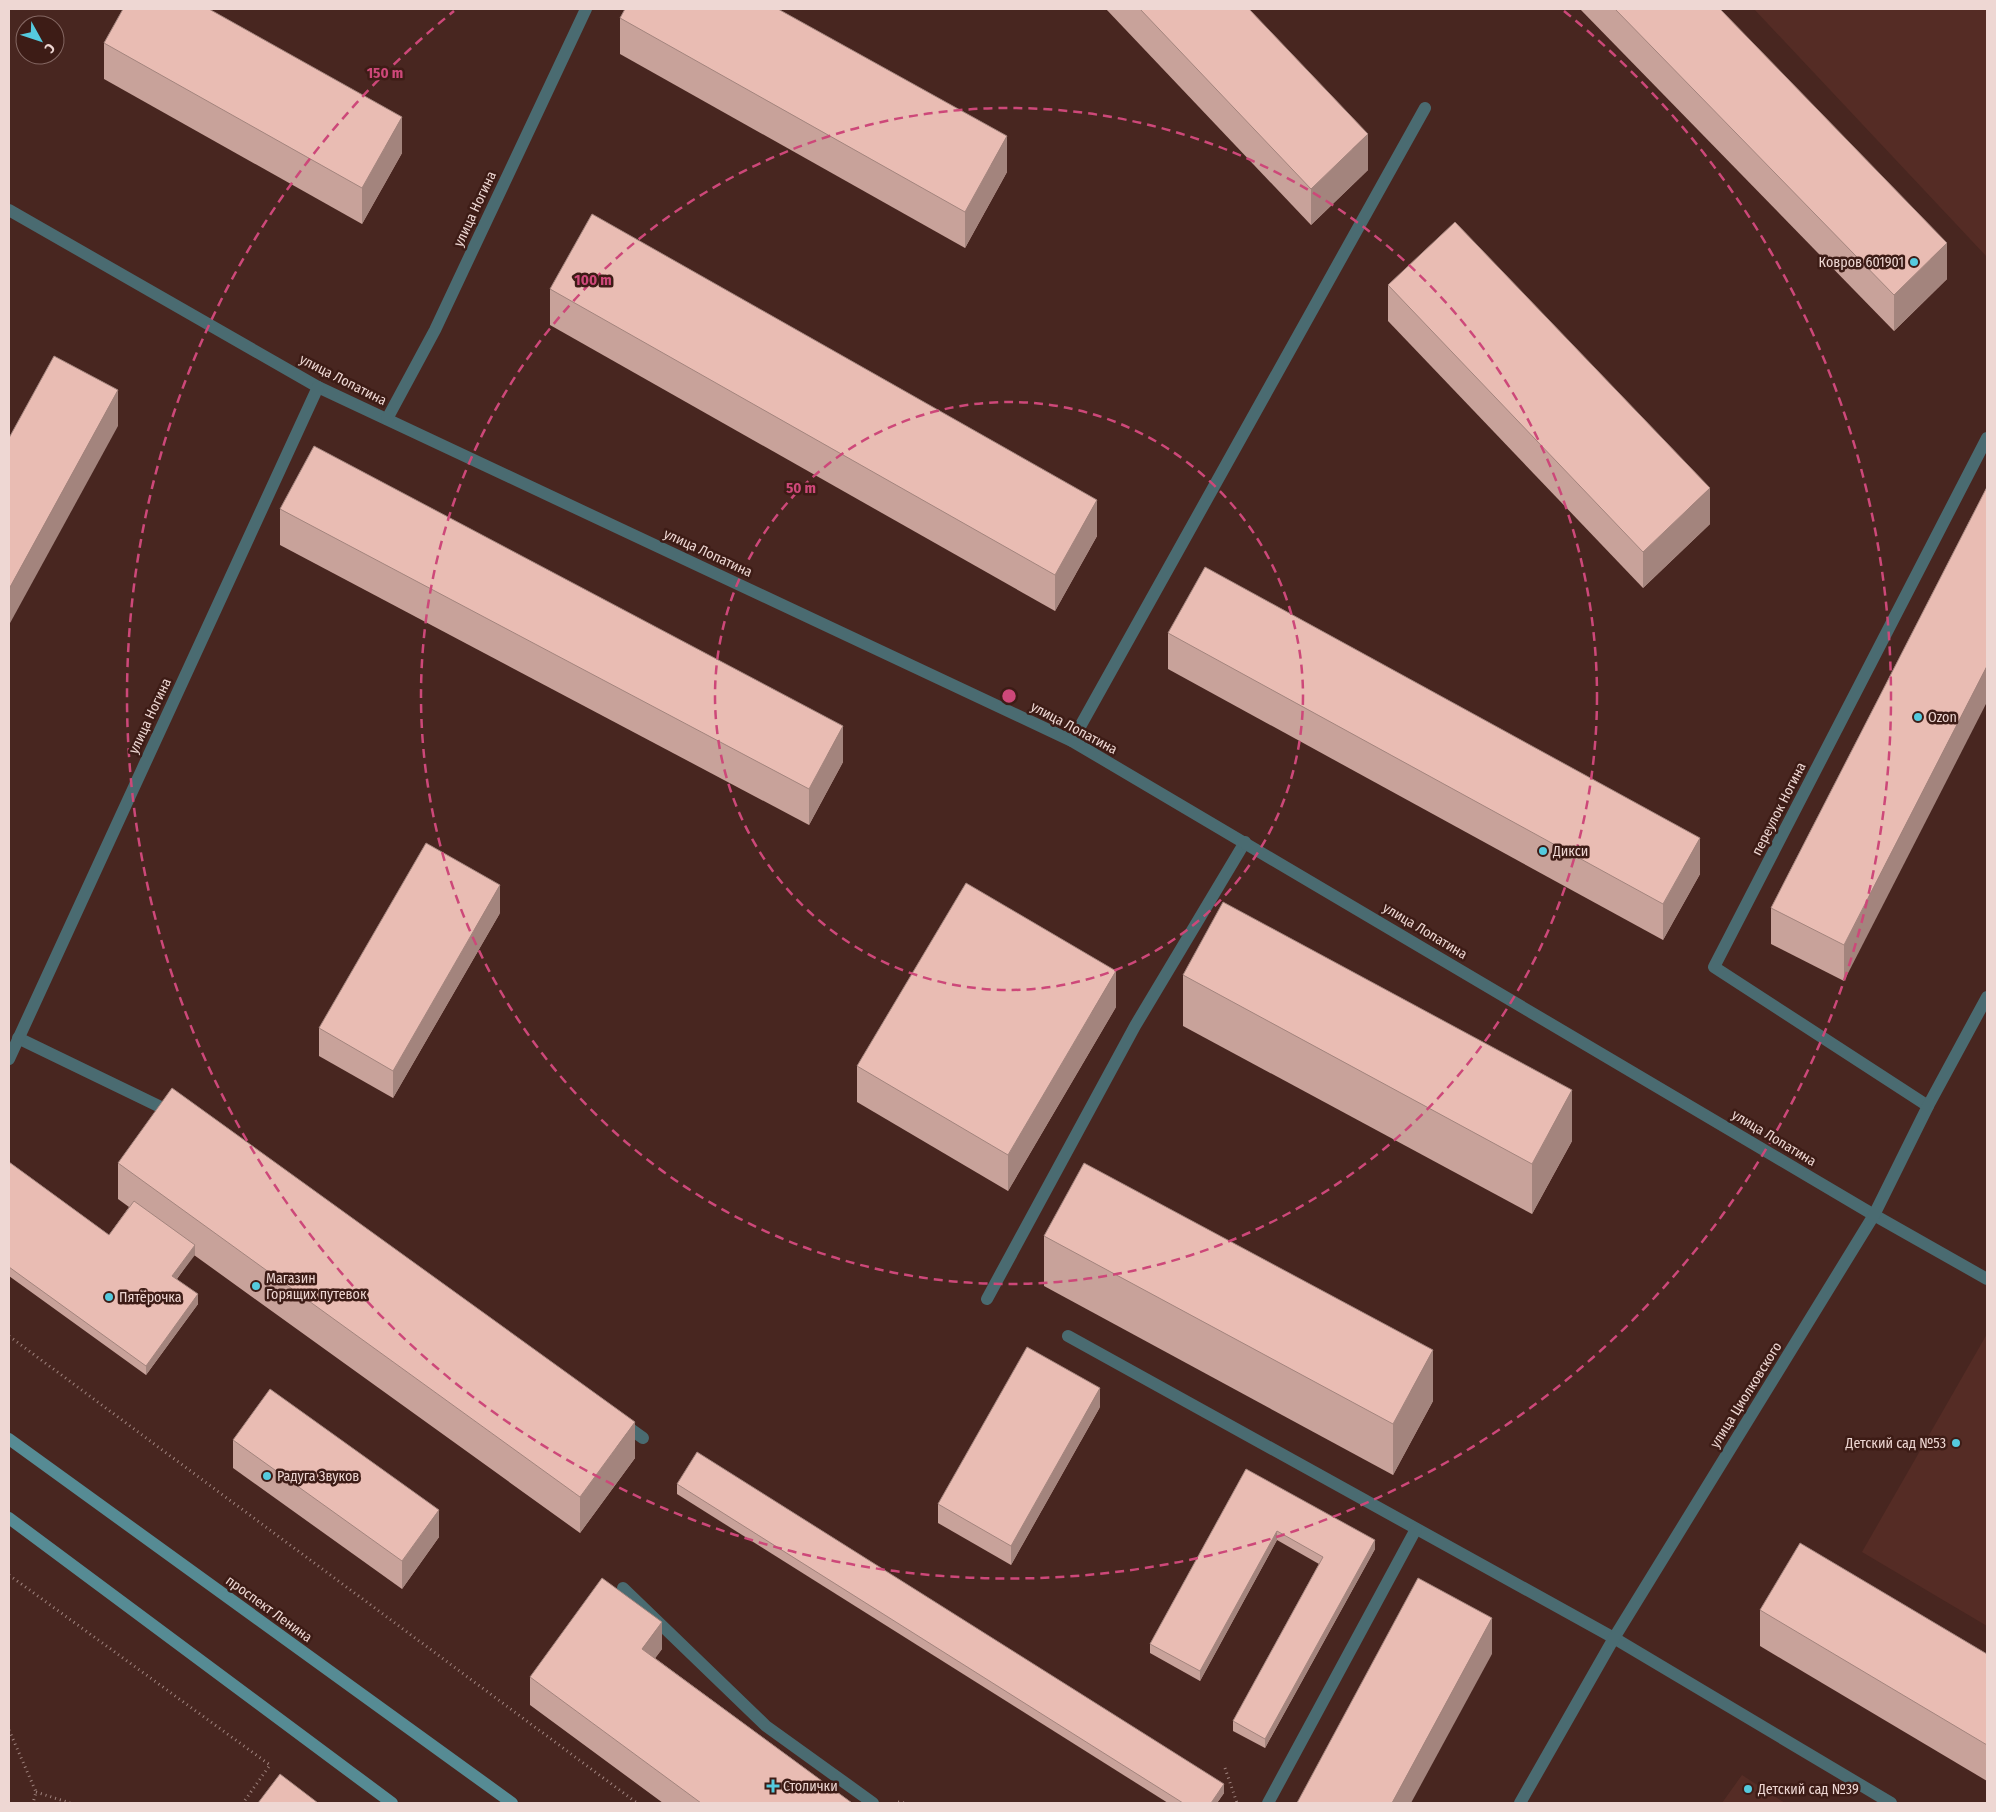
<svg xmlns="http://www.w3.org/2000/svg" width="1996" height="1812" viewBox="0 0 1996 1812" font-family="'Fira Sans Condensed',sans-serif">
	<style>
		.built { fill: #552c25 }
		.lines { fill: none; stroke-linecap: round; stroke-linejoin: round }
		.path { stroke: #a0847f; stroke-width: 3; stroke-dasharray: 1 4; stroke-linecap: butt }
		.lane { stroke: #4a6b71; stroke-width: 12 }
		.street { stroke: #4a6b71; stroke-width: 12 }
		.secondary { stroke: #568b94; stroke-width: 12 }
		.wall { fill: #c8a29a }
		.shaded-wall { fill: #a3847d }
		.building { fill: #e9bcb3; stroke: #a3847d }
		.ring { fill: none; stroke: #cd4879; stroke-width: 2.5; stroke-dasharray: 9 6 }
		.poi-dot { fill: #55cade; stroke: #3d1c16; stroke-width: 2 }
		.labels { text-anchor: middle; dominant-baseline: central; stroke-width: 5; stroke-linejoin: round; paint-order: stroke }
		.street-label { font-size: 14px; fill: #eed7d3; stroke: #3d1c16 }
		.poi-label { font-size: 14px; fill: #eed7d3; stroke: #3d1c16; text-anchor: start }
		.centre { fill: #cd4879; stroke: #3d1c16; stroke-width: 2.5 }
		.ring-label { font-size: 15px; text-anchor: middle; font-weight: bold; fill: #cd4879; stroke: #3d1c16; stroke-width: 5; stroke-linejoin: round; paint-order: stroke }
	</style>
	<rect width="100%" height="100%" fill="#482620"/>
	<g class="built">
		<polygon points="1754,9 1987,9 1987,257"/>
		<polygon points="1987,1334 1987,1626 1862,1552"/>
		<polygon points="1742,1775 1785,1803 1722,1803"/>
	</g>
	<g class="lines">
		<g class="path">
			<polyline points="9,1336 637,1803"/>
			<polyline points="9,1575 270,1765 243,1803"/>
			<polyline points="9,1730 36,1792 33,1803"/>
			<polyline points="1225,1768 1237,1803"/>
			<polyline points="36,1792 70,1803"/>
			<polyline points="898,1802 905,1803"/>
		</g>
		<g class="lane">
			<polyline points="1072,741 1425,108"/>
			<polyline points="18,1038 173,1113"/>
			<polyline points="987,1299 1135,1026 1245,842"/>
			<polyline points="1068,1336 1614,1638 1891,1803"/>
			<polyline points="622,1423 643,1438"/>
			<polyline points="623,1588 766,1726 873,1803"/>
			<polyline points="1268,1803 1416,1529"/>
		</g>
		<g class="street">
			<polyline points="9,210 318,387 1072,741 1874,1215 1987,1279"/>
			<polyline points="387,419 435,330 586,9"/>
			<polyline points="9,1059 318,387"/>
			<polyline points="1928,1106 1714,967 1987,438"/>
			<polyline points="1520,1803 1614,1638 1874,1215 1928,1106 1987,997"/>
		</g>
		<g class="secondary">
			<polyline points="9,1439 512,1803"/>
			<polyline points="9,1518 392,1803"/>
		</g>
	</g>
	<g class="wall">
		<polygon points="1106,9 1249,9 1368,170 1311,225"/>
		<polygon points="1580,9 1720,9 1947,279 1894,331"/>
		<polygon points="620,18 1007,172 965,248 620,54"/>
		<polygon points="104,43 402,153 362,224 104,79"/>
		<polygon points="1388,285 1710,524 1643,588 1388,321"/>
		<polygon points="550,289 1097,536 1055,611 550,325"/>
		<polygon points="1987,487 1844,981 1771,944 1771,908"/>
		<polygon points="280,509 843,762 809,825 280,545"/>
		<polygon points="1168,633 1700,874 1663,940 1168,669"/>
		<polygon points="500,913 393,1098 319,1056 319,1028"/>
		<polygon points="1183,975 1572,1141 1532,1214 1183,1026"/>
		<polygon points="1116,1007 1008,1191 857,1102 857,1066"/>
		<polygon points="9,1162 109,1235 129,1207 118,1199 118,1163 635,1458 580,1533 194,1255 177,1279 198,1304 146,1375 9,1276"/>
		<polygon points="1044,1236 1433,1401 1393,1475 1044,1286"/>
		<polygon points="1100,1407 1011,1565 938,1523 938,1504"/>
		<polygon points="233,1440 439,1537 402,1589 233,1468"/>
		<polygon points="1246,1469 1375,1549 1265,1748 1233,1731 1233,1721 1319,1564 1277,1540 1200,1681 1150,1653 1150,1644"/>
		<polygon points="677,1484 1224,1793 1217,1803 1168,1803 677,1494"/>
		<polygon points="1760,1610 1987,1654 1987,1781 1760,1646"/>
		<polygon points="662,1649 655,1658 852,1803 663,1803 530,1705 530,1677"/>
	</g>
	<g class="shaded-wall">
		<polygon points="402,117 402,153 362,224 362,188"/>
		<polygon points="1368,134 1368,170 1311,225 1311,189"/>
		<polygon points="1007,136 1007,172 965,248 965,212"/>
		<polygon points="1947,243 1947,279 1894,331 1894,295"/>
		<polygon points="118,390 118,426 9,625 9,589"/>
		<polygon points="1710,488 1710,524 1643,588 1643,552"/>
		<polygon points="1097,500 1097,536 1055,611 1055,575"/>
		<polygon points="1987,666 1987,702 1844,981 1844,945"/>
		<polygon points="843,726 843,762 809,825 809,789"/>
		<polygon points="1700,838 1700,874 1663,940 1663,904"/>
		<polygon points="500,885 500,913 393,1098 393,1071"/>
		<polygon points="1116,971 1116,1007 1008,1191 1008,1155"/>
		<polygon points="1572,1090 1572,1141 1532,1214 1532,1164"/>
		<polygon points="195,1245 195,1255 172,1285 172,1276"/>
		<polygon points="198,1294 198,1304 146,1375 146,1366"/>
		<polygon points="1433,1350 1433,1401 1393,1475 1393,1424"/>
		<polygon points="1100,1388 1100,1407 1011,1565 1011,1546"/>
		<polygon points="635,1422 635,1458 580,1533 580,1497"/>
		<polygon points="439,1510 439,1537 402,1589 402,1561"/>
		<polygon points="1277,1531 1277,1540 1200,1681 1200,1671"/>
		<polygon points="1375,1540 1375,1549 1265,1748 1265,1739"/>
		<polygon points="1492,1618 1492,1654 1411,1803 1392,1803"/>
		<polygon points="662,1622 662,1649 642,1676 642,1649"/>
		<polygon points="1224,1784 1224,1793 1217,1803 1211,1803"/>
	</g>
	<g class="building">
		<polygon points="123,9 209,9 402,117 362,188 104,43"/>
		<polygon points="625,9 778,9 1007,136 965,212 620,18"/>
		<polygon points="1140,9 1249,9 1368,134 1311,189"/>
		<polygon points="1615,9 1720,9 1947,243 1894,295"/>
		<polygon points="592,214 1097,500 1055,575 550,289"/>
		<polygon points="1455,222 1710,488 1643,552 1388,285"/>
		<polygon points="54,356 118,390 9,589 9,438"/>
		<polygon points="314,446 843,726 809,789 280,509"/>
		<polygon points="1987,487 1987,666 1844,945 1771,908"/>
		<polygon points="1205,567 1700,838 1663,904 1168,633"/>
		<polygon points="426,843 500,885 393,1071 319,1028"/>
		<polygon points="966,883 1116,971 1008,1155 857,1066"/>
		<polygon points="1223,902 1572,1090 1532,1164 1183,975"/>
		<polygon points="172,1088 635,1422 580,1497 118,1163"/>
		<polygon points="9,1162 109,1235 134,1201 195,1245 172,1276 198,1294 146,1366 9,1267"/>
		<polygon points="1084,1163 1433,1350 1393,1424 1044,1236"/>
		<polygon points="1027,1347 1100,1388 1011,1546 938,1504"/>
		<polygon points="270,1389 439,1510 402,1561 233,1440"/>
		<polygon points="697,1452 1224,1784 1211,1803 1183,1803 677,1484"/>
		<polygon points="1246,1469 1375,1540 1265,1739 1233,1721 1323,1557 1277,1531 1200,1671 1150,1644"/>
		<polygon points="1800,1543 1987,1654 1987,1745 1760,1610"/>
		<polygon points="602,1578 662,1622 642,1649 852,1803 701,1803 530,1677"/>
		<polygon points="1418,1578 1492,1618 1392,1803 1297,1803"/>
		<polygon points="280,1774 318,1803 258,1803"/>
	</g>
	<g class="ring">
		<circle cx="1009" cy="696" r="294"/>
		<circle cx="1009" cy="696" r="588"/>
		<path d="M1564 11A882 882 0 1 1 454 11"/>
	</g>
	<g class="poi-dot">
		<circle cx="1914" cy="262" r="5"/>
		<circle cx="1918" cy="717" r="5"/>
		<circle cx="1543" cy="851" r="5"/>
		<circle cx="256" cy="1286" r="5"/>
		<circle cx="109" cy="1297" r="5"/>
		<circle cx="1956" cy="1443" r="5"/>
		<circle cx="267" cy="1476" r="5"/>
		<path d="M770.5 1778.5h5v5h5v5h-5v5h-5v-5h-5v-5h5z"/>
		<circle cx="1748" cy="1789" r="5"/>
	</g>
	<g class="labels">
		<g class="street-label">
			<text transform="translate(475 209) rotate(-65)">улица Ногина</text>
			<text transform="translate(343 380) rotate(27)">улица Лопатина</text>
			<text transform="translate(708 553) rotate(25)">улица Лопатина</text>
			<text transform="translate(150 716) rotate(-65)">улица Ногина</text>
			<text transform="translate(1074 728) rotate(28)">улица Лопатина</text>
			<text transform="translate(1779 809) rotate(-63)">переулок Ногина</text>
			<text transform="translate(1425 931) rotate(31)">улица Лопатина</text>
			<text transform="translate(1774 1138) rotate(31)">улица Лопатина</text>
			<text transform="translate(1746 1395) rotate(-58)">улица Циолковского</text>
			<text transform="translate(269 1609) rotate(36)">проспект Ленина</text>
		</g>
		<g class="poi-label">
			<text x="1904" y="262" text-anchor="end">Ковров 601901</text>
			<text x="1928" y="717">Ozon</text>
			<text x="1553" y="851">Дикси</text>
			<text x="266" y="1278">Магазин<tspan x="266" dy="16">Горящих путевок</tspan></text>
			<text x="119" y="1297">Пятёрочка</text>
			<text x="1946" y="1443" text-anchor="end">Детский сад №53</text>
			<text x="277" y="1476">Радуга Звуков</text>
			<text x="783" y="1786">Столички</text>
			<text x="1758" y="1789">Детский сад №39</text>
		</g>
	</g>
	<circle cx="1009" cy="696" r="8" class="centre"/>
	<g class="ring-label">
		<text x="385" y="78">150 m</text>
		<text x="593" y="285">100 m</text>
		<text x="801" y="493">50 m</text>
	</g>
	<rect width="1996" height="1812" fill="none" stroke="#eed7d3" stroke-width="20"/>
	<g transform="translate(40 40) rotate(130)"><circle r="24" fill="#3d1c16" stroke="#846762"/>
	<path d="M0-4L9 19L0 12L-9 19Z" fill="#55cade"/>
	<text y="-8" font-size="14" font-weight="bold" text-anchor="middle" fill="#eed7d3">С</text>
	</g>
</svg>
